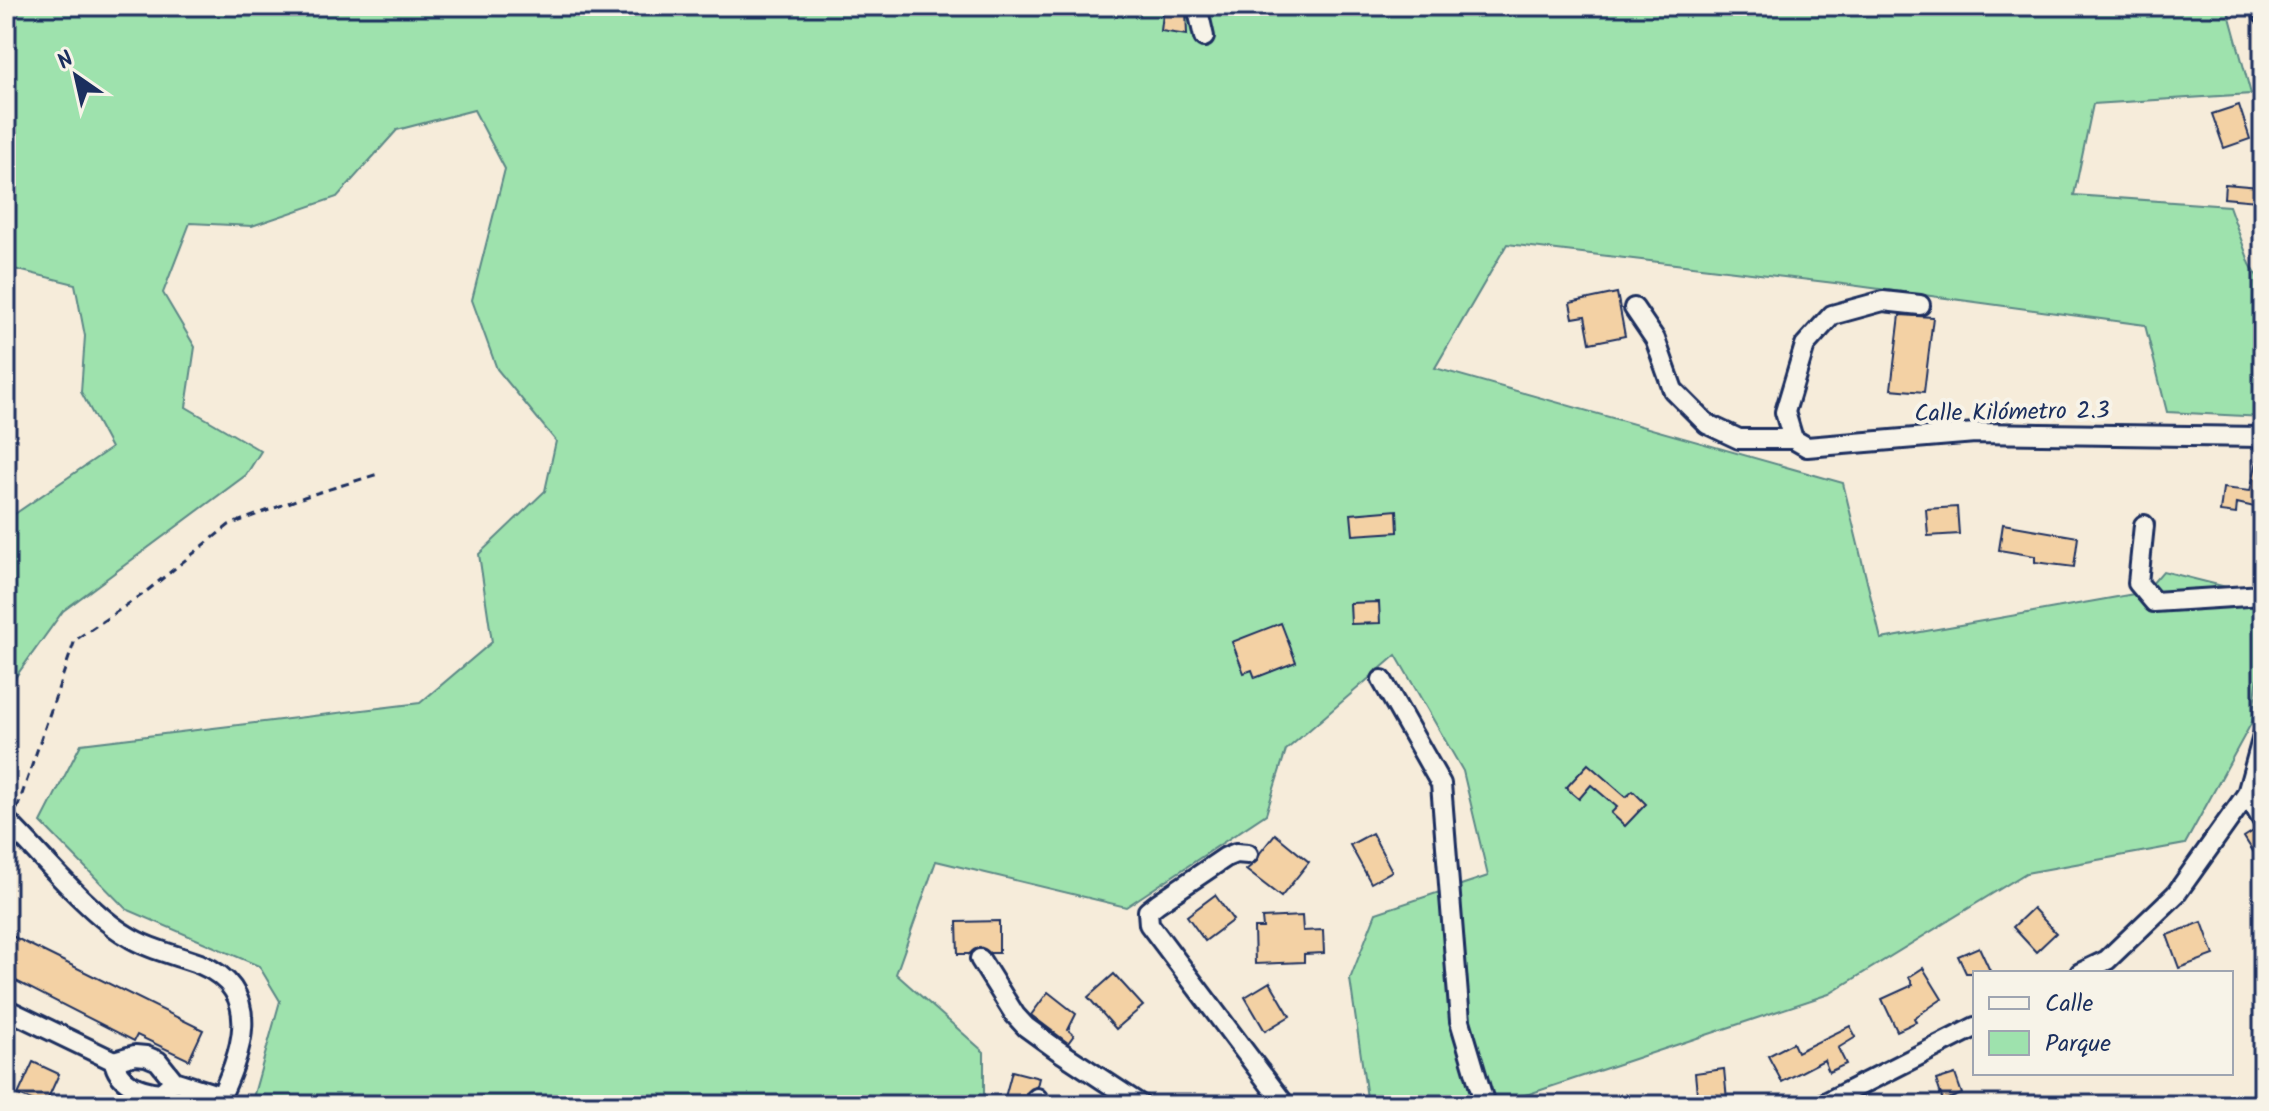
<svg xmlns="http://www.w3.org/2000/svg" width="2269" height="1111" viewBox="0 0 2269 1111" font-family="Kalam,sans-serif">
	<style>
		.green { fill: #9ee2ad; stroke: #5c8886; stroke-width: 2 }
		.building { fill: #f3d1a4; stroke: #1b2f5e; stroke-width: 2 }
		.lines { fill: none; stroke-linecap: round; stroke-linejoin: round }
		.minor-casing { stroke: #1b2f5e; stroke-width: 24 }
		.path { stroke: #1b2f5e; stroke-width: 3; stroke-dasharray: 8 6; stroke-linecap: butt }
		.minor { stroke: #f7f3e8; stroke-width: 18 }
		.labels { text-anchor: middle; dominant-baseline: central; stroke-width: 8; stroke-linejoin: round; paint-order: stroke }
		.street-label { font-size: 24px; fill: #1b2f5e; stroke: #f7f3e8 }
	</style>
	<rect width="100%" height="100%" fill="#f6ecda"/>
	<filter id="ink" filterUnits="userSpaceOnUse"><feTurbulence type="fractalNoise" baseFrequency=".0125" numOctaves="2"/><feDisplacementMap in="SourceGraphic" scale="16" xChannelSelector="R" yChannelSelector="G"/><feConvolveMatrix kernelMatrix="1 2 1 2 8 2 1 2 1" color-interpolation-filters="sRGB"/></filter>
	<g filter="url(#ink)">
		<polygon class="green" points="6,6 2227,6 2251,94 2093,104 2074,195 2229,206 2250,264 2263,286 2263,417 2167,412 2145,325 1843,284 1507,244 1435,368 1843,483 1881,639 2145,592 2163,571 2230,588 2263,610 2263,637 2252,722 2185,844 2026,873 1829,994 1529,1094 1478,1105 1368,1105 1350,979 1376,913 1488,876 1463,771 1396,655 1286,750 1266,814 1126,907 936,861 896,974 984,1052 984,1105 251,1105 280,1001 259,966 126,909 41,822 81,744 420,703 492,642 479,554 545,491 556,441 497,369 472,300 505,169 474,110 397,130 337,197 252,226 190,223 163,293 195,347 186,407 261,451 246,475 63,611 12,682 6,728 6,520 111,448 81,392 85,336 75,284 6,267"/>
		<g class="building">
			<polygon points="1164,6 1186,10 1187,35 1161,31"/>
			<polygon points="2239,105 2250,139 2224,148 2212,114"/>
			<polygon points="2225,184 2259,187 2257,201 2224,198"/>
			<polygon points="1617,293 1625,336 1590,343 1585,316 1573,318 1570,303"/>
			<polygon points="1900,315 1933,317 1924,392 1891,389"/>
			<polygon points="2257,461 2263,461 2263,509 2237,503 2236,514 2220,512 2223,488 2250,491"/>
			<polygon points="1957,507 1959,534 1928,536 1926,509"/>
			<polygon points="1397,510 1398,532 1353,535 1351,514"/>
			<polygon points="2003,524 2078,537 2074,567 2035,562 2035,556 1999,550"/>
			<polygon points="1379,602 1380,623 1351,624 1350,603"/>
			<polygon points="1281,623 1296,662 1255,678 1252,670 1244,673 1232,642"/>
			<polygon points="1588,764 1626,797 1633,791 1646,804 1625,826 1611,813 1617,807 1591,785 1579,799 1566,788"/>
			<polygon points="2255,830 2263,833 2263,867 2244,837"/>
			<polygon points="1372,833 1392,871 1371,883 1350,845"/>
			<polygon points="1275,834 1309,862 1281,897 1246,870 1257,861 1260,853"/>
			<polygon points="1215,895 1233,920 1205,941 1187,916"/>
			<polygon points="2033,908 2056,933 2036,952 2013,927"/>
			<polygon points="1302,916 1303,931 1323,930 1324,953 1304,954 1304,962 1255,964 1254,928 1263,928 1262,918"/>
			<polygon points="999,921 999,953 990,953 980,947 969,954 958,954 957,922"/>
			<polygon points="2202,922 2214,955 2179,968 2167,935"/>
			<polygon points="6,933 203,1030 189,1060 137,1035 134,1041 6,976"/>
			<polygon points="1979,947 1991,973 1966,973 1958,956"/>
			<polygon points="1923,968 1942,999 1914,1018 1916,1022 1897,1031 1882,999 1913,985 1909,977"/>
			<polygon points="1114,974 1143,1006 1116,1029 1088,997"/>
			<polygon points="1270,982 1290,1016 1265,1031 1245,997"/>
			<polygon points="1048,992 1076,1014 1068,1030 1074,1035 1068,1043 1031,1015"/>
			<polygon points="1850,1026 1856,1037 1838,1048 1846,1064 1829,1072 1824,1060 1782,1082 1768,1056 1793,1043 1797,1052"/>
			<polygon points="33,1062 59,1074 45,1105 18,1095"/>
			<polygon points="1724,1069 1727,1100 1698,1103 1695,1073"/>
			<polygon points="1012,1071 1039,1078 1037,1086 1026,1093 1027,1105 1004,1101"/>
			<polygon points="1955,1074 1962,1094 1943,1101 1936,1080"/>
		</g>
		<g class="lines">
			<defs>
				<g id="minor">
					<polyline points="1197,6 1204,37"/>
					<polyline points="2261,6 2263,14"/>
					<polyline points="1920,305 1883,301 1832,315 1805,345 1785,412 1793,439 1807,447 1975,433 2263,437"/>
					<polyline points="1634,308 1655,339 1673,390 1707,424 1739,439 1793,439"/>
					<polyline points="2144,525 2138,583 2154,602 2263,595"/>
					<polyline points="1382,680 1441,784 1460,1021 1485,1105"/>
					<polyline points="2247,794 2263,821"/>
					<path d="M11 825C43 857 88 912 126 935 147 949 176 955 200 964 266 992 241 1054 217 1105"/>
					<polyline points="1248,854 1236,853 1226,857 1158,903 1148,911 1149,924 1285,1105"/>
					<polyline points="980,959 1015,1015 1026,1027 1059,1051 1141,1105"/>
					<polyline points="2080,973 2107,960 2176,894 2247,794 2263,736"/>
					<polyline points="6,1009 114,1061"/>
					<path d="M174 1081 161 1093C140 1091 118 1083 114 1061L135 1055 146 1056 158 1061 174 1081 221 1096"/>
					<polyline points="1037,1098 1041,1105"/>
					<polyline points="1821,1105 1975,1027"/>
				</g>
			</defs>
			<use href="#minor" class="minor-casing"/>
			<polyline class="path" points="17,809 75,640 143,594 229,525 304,497 378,474"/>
			<use href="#minor" class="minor"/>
		</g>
	</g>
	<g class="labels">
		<g class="street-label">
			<text transform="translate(2012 413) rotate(-1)">Calle Kilómetro 2.3</text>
		</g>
	</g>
	<rect width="2269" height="1111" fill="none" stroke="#f7f3e8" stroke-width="32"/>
	<rect x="16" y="16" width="2237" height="1079" fill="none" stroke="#1b2f5e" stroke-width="3" filter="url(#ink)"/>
	<rect x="1973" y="971" width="260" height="104" fill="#f7f3e8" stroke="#9fa5b1" stroke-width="2"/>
	<rect x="1989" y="997" width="40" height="12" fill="#f7f3e8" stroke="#9fa5b1" stroke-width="2"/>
	<text x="2045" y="1011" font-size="24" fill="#1b2f5e">Calle</text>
	<rect x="1989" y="1031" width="40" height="24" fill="#9ee2ad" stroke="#9fa5b1" stroke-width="2"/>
	<text x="2045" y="1051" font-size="24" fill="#1b2f5e">Parque</text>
	<g transform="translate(76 76) rotate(326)" stroke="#f7f3e8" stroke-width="6" paint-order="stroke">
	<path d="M0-6L14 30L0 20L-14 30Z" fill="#1b2f5e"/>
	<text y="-12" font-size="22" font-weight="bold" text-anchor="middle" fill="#1b2f5e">N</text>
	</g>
</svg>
